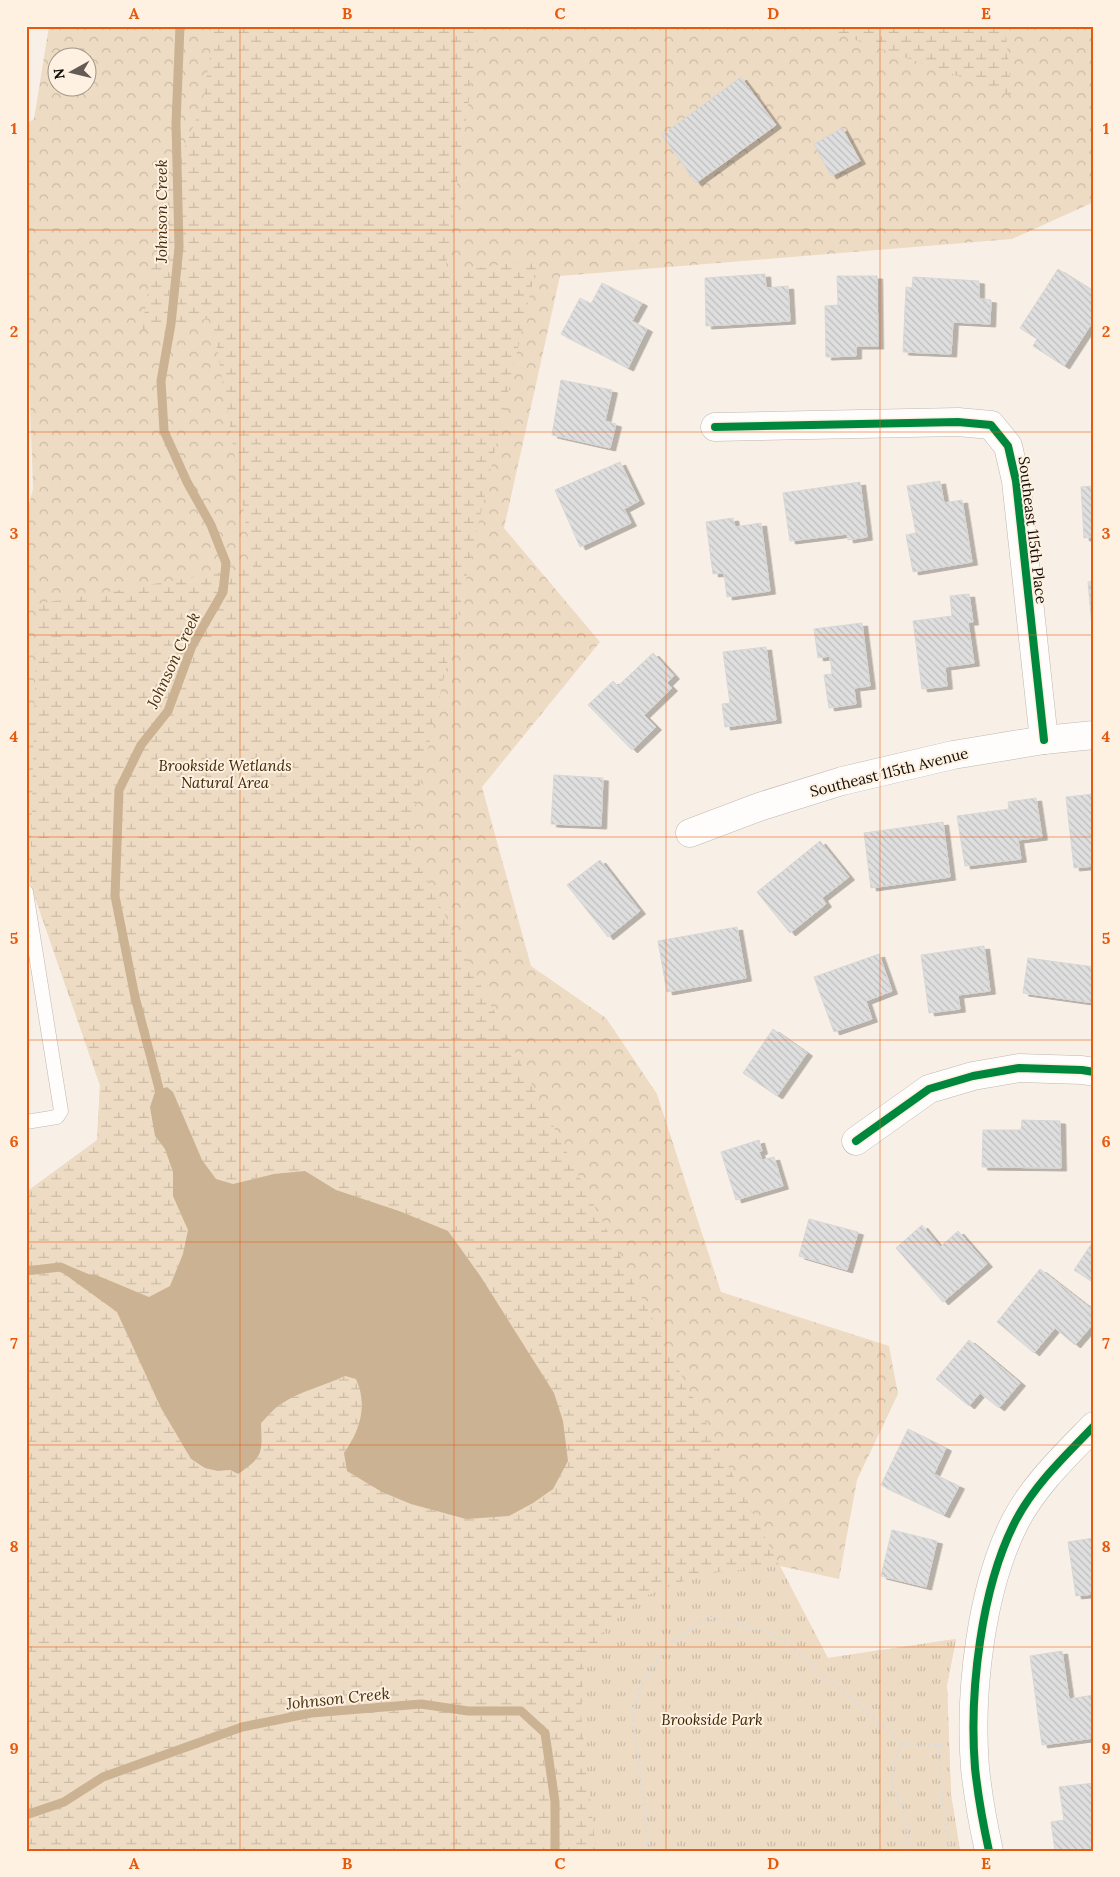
<svg xmlns="http://www.w3.org/2000/svg" width="1120" height="1877" viewBox="0 0 1120 1877" font-family="Lora,serif">
	<style>
		.forest { fill: url(#forest-crowns); fill-rule: evenodd }
		.wetland { fill: url(#wetland-marsh); fill-rule: evenodd }
		.park { fill: url(#park-tufts) }
		.water { fill: #cab292 }
		.lines { fill: none; stroke-linecap: round; stroke-linejoin: round }
		.stream { stroke: #cab292; stroke-width: 9 }
		.building { fill: url(#building-back-hatch); stroke: #d8d7d6; filter: url(#shadow) }
		.service-casing { stroke: #beb7b0; stroke-width: 15 }
		.minor-casing { stroke: #beb7b0; stroke-width: 29 }
		.path { stroke: #dedcda; stroke-width: 3; stroke-dasharray: 2.5 4; stroke-linecap: butt }
		.service { stroke: #fefdfb; stroke-width: 14 }
		.minor { stroke: #fefdfb; stroke-width: 28 }
		.cycleway-casing { stroke: #fef1e1; stroke-width: 11 }
		.cycleway { stroke: #00873e; stroke-width: 8 }
		.grid { fill: none; stroke: #e8590c; stroke-width: 1; stroke-opacity: 0.55 }
		.labels { text-anchor: middle; dominant-baseline: central; stroke-width: 4; stroke-linejoin: round; paint-order: stroke }
		.street-label { font-size: 15px; fill: #120d07; stroke: #fef1e1 }
		.park-label { font-size: 15px; font-style: italic; fill: #3c2603; stroke: #fef1e1 }
		.water-label { font-size: 16px; font-style: italic; fill: #462f0d; stroke: #fef1e1 }
		.neatline { fill: none; stroke: #e8590c; stroke-width: 2 }
		.grid-label { font-size: 16px; text-anchor: middle; font-weight: bold; fill: #e8590c }
	</style>
	<defs>
		<pattern id="forest-crowns" width="20" height="18" patternUnits="userSpaceOnUse" patternTransform="scale(1.25)"><rect width="20" height="18" fill="#eedbc3"/><path d="M2 6a3 3 0 1 1 6 0M12 15a3 3 0 1 1 6 0" fill="none" stroke="#cbbba6"/></pattern>
		<pattern id="wetland-marsh" width="20" height="14" patternUnits="userSpaceOnUse" patternTransform="scale(1.25)"><rect width="20" height="14" fill="#eedbc3"/><path d="M1 5h8M5 5V1M11 12h8M15 12V8" fill="none" stroke="#cbbba6"/></pattern>
		<pattern id="park-tufts" width="24" height="20" patternUnits="userSpaceOnUse" patternTransform="scale(1.25)"><rect width="24" height="20" fill="#eedbc3"/><path d="M3 7l-1-3M5 7V3M7 7l1-3M15 17l-1-3M17 17v-4M19 17l1-3" fill="none" stroke="#cbbba6"/></pattern>
		<pattern id="building-back-hatch" width="6" height="6" patternUnits="userSpaceOnUse" patternTransform="scale(1.25)"><rect width="6" height="6" fill="#e0dfdf"/><path d="M-1 5l2 2M0 0l6 6M5-1l2 2" fill="none" stroke="#bfbebe"/></pattern>
		<filter id="shadow"><feDropShadow dx="5.5" dy="3" stdDeviation="0" flood-color="#0004"/></filter>
	</defs>
	<rect width="100%" height="100%" fill="#f8f0e7"/>
	<path class="forest" d="M49 26H1094V202L1012 239 560 276 504 528 600 642 482 787 531 966 606 1018 657 1094 721 1292 889 1346 898 1394 857 1480 839 1579 780 1566 26 1420 97 1140 100 1085 30 883 26 844V516L33 489 29 372 26 368V124L34 119ZM58 58H88V88H58Z"/>
	<g class="wetland">
		<path d="M215 26H479L445 273 538 259 407 842 827 1658 956 1639 947 1685 951 1795 960 1851H26V1192L97 1140 100 1085 30 883 37 604 253 567 212 318 142 330 161 205 202 105ZM189 1130 202 1160 216 1179 233 1184 274 1174 305 1171 336 1190 399 1211 448 1231 481 1277 554 1393 344 1453C360 1431 368 1405 356 1379L345 1376C324 1386 300 1391 281 1404 273 1409 267 1417 261 1423 262 1453 264 1456 238 1474L230 1470 218 1471 191 1459 161 1408 117 1312 128 1289 149 1297 170 1287 183 1254 188 1230 173 1196V1172L165 1149 155 1136Z"/>
		<polygon points="816,26 1005,26 1012,95"/>
	</g>
	<polygon class="park" points="780,1566 828,1658 956,1639 947,1685 951,1795 960,1851 596,1851 581,1715 584,1665 606,1628 643,1597 701,1574"/>
	<path class="water" d="M167 1087 173 1092 202 1160 216 1179 233 1184 274 1174 305 1171 336 1190 399 1211 448 1231 481 1277 554 1393 563 1421 568 1461 553 1489 533 1503 509 1516 466 1519 411 1504 382 1492 347 1471 344 1453C360 1431 368 1405 356 1379L345 1376C324 1386 300 1391 281 1404 273 1409 267 1417 261 1423 262 1453 264 1456 238 1474L230 1470 218 1471 205 1468 191 1459 161 1408 117 1312 63 1273 96 1275 149 1297 170 1286 183 1254 188 1230 173 1196V1172L165 1149 155 1136 150 1107 155 1092Z"/>
	<g class="lines">
		<g class="stream">
			<polyline points="162,1100 135,997 115,896 119,790 141,745 168,711 192,646 223,592 226,563 211,525 187,482 164,431 161,381 171,324 179,247 176,123 180,26"/>
			<polyline points="26,1271 60,1267 86,1278"/>
			<polyline points="26,1815 64,1802 103,1777 242,1727 311,1713 421,1704 468,1711 521,1711 545,1733 555,1802 555,1851"/>
		</g>
	</g>
	<g class="building">
		<polygon points="741,77 776,125 696,183 662,135"/>
		<polygon points="842,128 860,161 831,176 814,144"/>
		<polygon points="1058,269 1094,292 1094,320 1064,366 1033,346 1037,339 1020,328"/>
		<polygon points="765,274 766,288 788,286 790,321 706,326 705,278"/>
		<polygon points="837,276 877,276 878,346 856,346 856,356 826,357 825,306 838,305"/>
		<polygon points="913,277 979,281 979,299 991,300 990,324 953,322 951,354 903,352 906,287 912,288"/>
		<polygon points="602,283 642,303 632,321 647,329 628,368 561,334 580,298 591,304"/>
		<polygon points="561,380 612,390 605,421 616,424 610,448 552,435"/>
		<polygon points="620,462 639,501 624,509 631,523 580,547 555,490"/>
		<polygon points="940,481 944,503 962,500 972,562 913,572 906,535 916,533 907,486"/>
		<polygon points="860,482 867,537 848,540 847,534 790,541 783,493"/>
		<polygon points="1094,486 1094,537 1084,538 1081,487"/>
		<polygon points="733,518 735,527 761,523 770,591 727,597 724,573 713,574 706,522"/>
		<polygon points="1094,581 1094,647 1088,582"/>
		<polygon points="969,594 973,622 968,622 974,663 945,667 947,686 922,689 913,621 952,616 950,596"/>
		<polygon points="862,623 870,686 854,688 856,704 829,708 824,675 832,674 830,656 818,658 814,629"/>
		<polygon points="766,647 776,720 725,727 722,704 730,703 723,652"/>
		<polygon points="653,653 674,676 667,683 672,688 644,715 656,727 632,750 588,705 613,681 618,686"/>
		<polygon points="554,775 603,778 601,826 551,824"/>
		<polygon points="1094,794 1094,866 1074,868 1066,797"/>
		<polygon points="1036,798 1042,837 1018,840 1021,859 965,866 957,816 1009,809 1008,802"/>
		<polygon points="943,822 950,877 871,888 864,833"/>
		<polygon points="820,841 849,877 822,898 826,904 790,933 757,892"/>
		<polygon points="600,860 640,911 608,937 567,885"/>
		<polygon points="737,927 746,978 667,992 658,941"/>
		<polygon points="984,946 990,991 958,995 960,1009 929,1013 921,955"/>
		<polygon points="879,954 892,991 866,1001 872,1019 834,1032 814,977"/>
		<polygon points="1028,958 1094,967 1094,1003 1023,993"/>
		<polygon points="773,1029 807,1053 777,1096 743,1073"/>
		<polygon points="1022,1120 1060,1121 1061,1168 982,1167 983,1130 1021,1130"/>
		<polygon points="759,1140 762,1151 759,1152 762,1160 774,1157 783,1186 736,1200 721,1152"/>
		<polygon points="809,1219 858,1232 847,1270 799,1256"/>
		<polygon points="922,1225 940,1247 958,1231 987,1264 943,1302 896,1248"/>
		<polygon points="1094,1240 1094,1283 1074,1270"/>
		<polygon points="1040,1269 1094,1311 1094,1323 1075,1345 1055,1328 1034,1353 997,1322"/>
		<polygon points="969,1340 1020,1383 999,1408 980,1393 969,1406 936,1379"/>
		<polygon points="908,1429 946,1448 934,1474 959,1486 944,1515 881,1485"/>
		<polygon points="892,1530 937,1541 926,1587 881,1576"/>
		<polygon points="1094,1538 1094,1594 1076,1596 1068,1542"/>
		<polygon points="1062,1651 1069,1699 1094,1695 1094,1738 1042,1745 1030,1656"/>
		<polygon points="1094,1783 1094,1851 1055,1851 1051,1822 1064,1820 1059,1787"/>
	</g>
	<g class="lines">
		<defs>
			<polyline id="service" points="26,892 61,1111 57,1117 26,1122"/>
			<g id="minor">
				<polyline points="715,427 958,422 991,425 1008,446 1016,481 1044,740"/>
				<polyline points="690,833 759,807 842,781 953,755 1044,740 1094,735"/>
				<polyline points="856,1141 929,1089 973,1076 1019,1068 1082,1070 1094,1072"/>
				<path d="M989 1851C983 1824 978 1796 975 1768 969 1692 981 1587 1016 1520 1035 1484 1066 1455 1094 1426"/>
			</g>
		</defs>
		<use href="#service" class="service-casing"/>
		<use href="#minor" class="minor-casing"/>
		<g class="path">
			<polyline points="902,1743 894,1765 891,1782 907,1820 908,1836 905,1851"/>
			<polyline points="939,1746 942,1804 951,1851"/>
			<polyline points="648,1851 644,1799 633,1723 633,1710 641,1685 662,1653 671,1643 698,1623 712,1618 761,1630 785,1641 902,1743 927,1746 946,1745"/>
		</g>
		<use href="#service" class="service"/>
		<use href="#minor" class="minor"/>
		<defs>
			<g id="cycleway">
				<polyline points="715,427 958,422 991,425 1008,446 1016,481 1044,740"/>
				<polyline points="856,1141 929,1089 973,1076 1019,1068 1082,1070 1094,1072"/>
				<path d="M989 1851C983 1824 978 1796 975 1768 969 1692 981 1587 1016 1520 1035 1484 1066 1455 1094 1426"/>
			</g>
		</defs>
		<use href="#cycleway" class="cycleway-casing"/>
		<use href="#cycleway" class="cycleway"/>
	</g>
	<path class="grid" d="M240 26V1851M454 26V1851M666 26V1851M880 26V1851M26 230H1094M26 432H1094M26 635H1094M26 837H1094M26 1040H1094M26 1242H1094M26 1445H1094M26 1647H1094"/>
	<g class="labels">
		<g class="street-label">
			<text transform="translate(1033 530) rotate(83)">Southeast 115th Place</text>
			<text transform="translate(889 772) rotate(-14)">Southeast 115th Avenue</text>
		</g>
		<g class="park-label">
			<text x="225" y="765">Brookside Wetlands<tspan x="225" dy="17">Natural Area</tspan></text>
			<text x="712" y="1719">Brookside Park</text>
		</g>
		<g class="water-label">
			<text transform="translate(161 211) rotate(-90)">Johnson Creek</text>
			<text transform="translate(173 660) rotate(-65)">Johnson Creek</text>
			<text transform="translate(338 1698) rotate(-6)">Johnson Creek</text>
		</g>
	</g>
	<rect width="1120" height="1877" fill="none" stroke="#fef1e1" stroke-width="55"/>
	<g transform="translate(72 72) rotate(262)"><circle r="24" fill="#fef1e1" stroke="#a0968a"/>
	<path d="M0-4L9 19L0 12L-9 19Z" fill="#625c55"/>
	<text y="-8" font-size="14" font-weight="bold" text-anchor="middle" fill="#120d07">N</text>
	</g>
	<rect x="28" y="28" width="1064" height="1822" class="neatline"/>
	<g class="grid-label">
		<text x="134" y="19">A</text>
		<text x="347" y="19">B</text>
		<text x="560" y="19">C</text>
		<text x="773" y="19">D</text>
		<text x="986" y="19">E</text>
		<text x="14" y="134">1</text>
		<text x="1106" y="134">1</text>
		<text x="14" y="337">2</text>
		<text x="1106" y="337">2</text>
		<text x="14" y="539">3</text>
		<text x="1106" y="539">3</text>
		<text x="14" y="742">4</text>
		<text x="1106" y="742">4</text>
		<text x="14" y="944">5</text>
		<text x="1106" y="944">5</text>
		<text x="14" y="1147">6</text>
		<text x="1106" y="1147">6</text>
		<text x="14" y="1349">7</text>
		<text x="1106" y="1349">7</text>
		<text x="14" y="1552">8</text>
		<text x="1106" y="1552">8</text>
		<text x="14" y="1754">9</text>
		<text x="1106" y="1754">9</text>
		<text x="134" y="1869">A</text>
		<text x="347" y="1869">B</text>
		<text x="560" y="1869">C</text>
		<text x="773" y="1869">D</text>
		<text x="986" y="1869">E</text>
	</g>
</svg>
